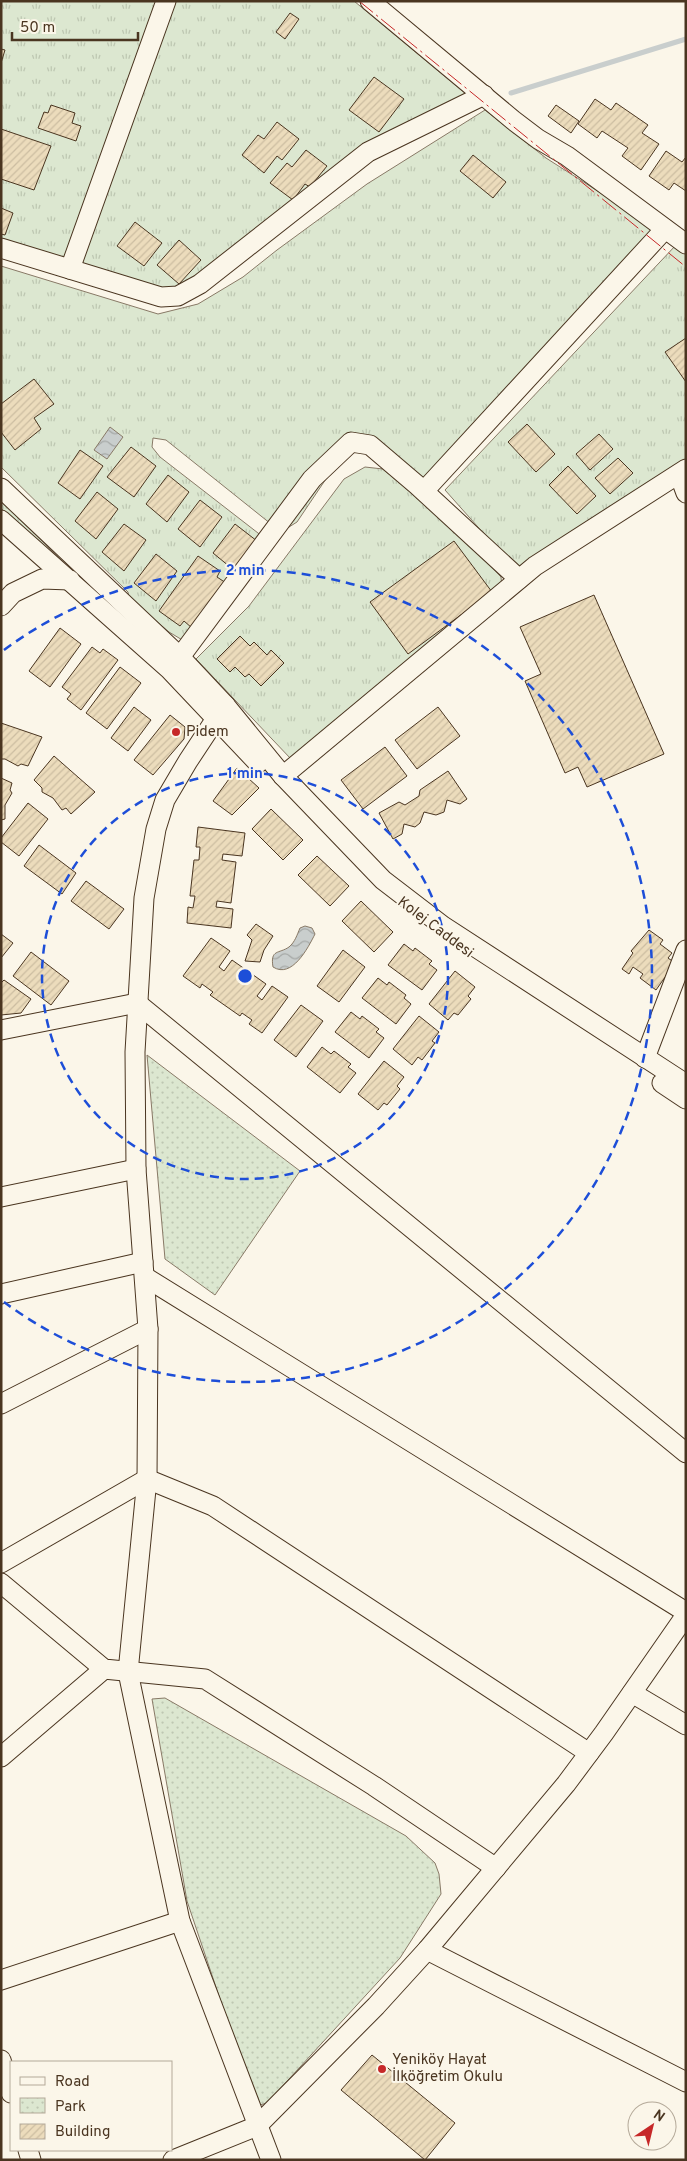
<svg xmlns="http://www.w3.org/2000/svg" width="687" height="2161" viewBox="0 0 687 2161" font-family="Overpass,sans-serif">
	<style>
		.grass { fill: url(#grass-tufts); stroke: #887966 }
		.park { fill: url(#park-dots); stroke: #887966 }
		.water { fill: url(#water-waves); stroke: #887966 }
		.lines { fill: none; stroke-linecap: round; stroke-linejoin: round }
		.stream { stroke: #c9cecd; stroke-width: 5 }
		.building { fill: url(#building-hatch); stroke: #4a3520 }
		.minor-casing { stroke: #4a3520; stroke-width: 21 }
		.minor { stroke: #fbf6e9; stroke-width: 19 }
		.power { stroke: #c62828; stroke-width: 1; stroke-dasharray: 18 4 2.5 4; stroke-linecap: butt }
		.ring { fill: none; stroke: #1d4ed8; stroke-width: 2.5; stroke-dasharray: 9 6 }
		.poi-dot { fill: #c62828; stroke: #fbf6e9; stroke-width: 2 }
		.labels { text-anchor: middle; dominant-baseline: central; stroke-width: 4; stroke-linejoin: round; paint-order: stroke }
		.poi-label { font-size: 15px; fill: #4a3520; stroke: #fbf6e9; text-anchor: start }
		.street-label { font-size: 15px; fill: #4a3520; stroke: #fbf6e9 }
		.centre { fill: #1d4ed8; stroke: #fbf6e9; stroke-width: 2.5 }
		.ring-label { font-size: 15px; text-anchor: middle; font-weight: bold; fill: #1d4ed8; stroke: #fbf6e9; stroke-width: 4; stroke-linejoin: round; paint-order: stroke }
	</style>
	<defs>
		<pattern id="grass-tufts" width="24" height="20" patternUnits="userSpaceOnUse" patternTransform="scale(1.25)"><rect width="24" height="20" fill="#dce7d0"/><path d="M3 7l-1-3M5 7V3M7 7l1-3M15 17l-1-3M17 17v-4M19 17l1-3" fill="none" stroke="#bec7b2"/></pattern>
		<pattern id="park-dots" width="8" height="8" patternUnits="userSpaceOnUse" patternTransform="scale(1.25)"><rect width="8" height="8" fill="#dce7d0"/><path d="M2 2h.1M6 6h.1" fill="none" stroke="#bec7b2" stroke-width="1.8" stroke-linecap="round"/></pattern>
		<pattern id="water-waves" width="16" height="10" patternUnits="userSpaceOnUse" patternTransform="scale(1.25)"><rect width="16" height="10" fill="#c9cecd"/><path d="M0 5q4-4 8 0t8 0" fill="none" stroke="#a5a8a6"/></pattern>
		<pattern id="building-hatch" width="6" height="6" patternUnits="userSpaceOnUse" patternTransform="scale(1.25)"><rect width="6" height="6" fill="#ecdcbc"/><path d="M-1 1l2-2M0 6l6-6M5 7l2-2" fill="none" stroke="#ccbda1"/></pattern>
	</defs>
	<rect width="100%" height="100%" fill="#fbf6e9"/>
	<g class="grass">
		<polygon points="1,1 354,1 467,95 368,152 178,296 1,248"/>
		<polygon points="485,110 546,158 657,229 424,483 376,444 352,448 332,470 297,522 281,532 166,440 153,438 152,447 160,457 267,540 189,644 169,632 129,598 128,592 1,467 1,266 158,314 198,304 243,277 277,250 367,184"/>
		<polygon points="676,245 686,252 686,475 526,581 445,490"/>
		<polygon points="365,467 383,469 434,512 480,554 501,577 502,589 291,759 196,659 249,606 344,479"/>
		<polygon points="1,501 96,594 1,508"/>
	</g>
	<g class="park">
		<polygon points="147,1055 300,1171 215,1295 165,1259"/>
		<polygon points="165,1698 406,1836 435,1863 439,1874 441,1894 400,1958 267,2103 256,2106 187,1901 152,1699"/>
	</g>
	<g class="water">
		<polygon points="110,427 123,437 107,459 94,450"/>
		<path d="M305 926 312 928 315 934C308 948 292 979 273 967 270 949 279 954 289 947 295 942 297 935 300 928Z"/>
	</g>
	<g class="lines">
		<polyline class="stream" points="511,93 686,39"/>
	</g>
	<g class="building">
		<polygon points="290,13 299,19 285,39 276,32"/>
		<polygon points="1,49 5,50 1,63"/>
		<polygon points="374,77 404,99 379,132 349,110"/>
		<polygon points="595,99 611,110 616,103 648,125 642,133 659,144 641,170 622,156 628,148 602,131 597,138 578,124"/>
		<polygon points="51,105 75,113 72,123 81,126 76,141 38,128 44,112 48,113"/>
		<polygon points="556,105 579,121 571,133 548,116"/>
		<polygon points="277,122 299,139 282,160 277,156 264,173 242,155 258,135 264,139"/>
		<polygon points="1,129 51,146 34,190 1,179"/>
		<polygon points="306,150 327,166 310,187 305,184 293,200 270,183 287,163 292,167"/>
		<polygon points="666,151 682,162 686,157 686,191 674,183 669,190 649,176"/>
		<polygon points="473,155 506,182 493,198 460,171"/>
		<polygon points="1,208 13,213 5,235 1,234"/>
		<polygon points="135,222 162,243 144,266 117,246"/>
		<polygon points="179,240 201,260 179,284 157,265"/>
		<polygon points="686,338 686,382 665,352"/>
		<polygon points="34,379 54,404 34,418 41,429 15,450 1,432 1,404"/>
		<polygon points="527,424 555,454 536,472 508,442"/>
		<polygon points="599,434 613,449 590,470 576,454"/>
		<polygon points="131,447 156,466 134,497 107,477"/>
		<polygon points="80,450 103,466 80,499 58,483"/>
		<polygon points="618,458 633,473 610,494 595,478"/>
		<polygon points="568,466 596,496 577,514 549,485"/>
		<polygon points="168,475 189,492 167,522 146,504"/>
		<polygon points="97,492 118,509 96,539 75,521"/>
		<polygon points="200,500 222,517 200,547 178,529"/>
		<polygon points="124,524 146,540 124,571 102,552"/>
		<polygon points="235,524 257,541 235,571 213,553"/>
		<polygon points="454,541 492,592 408,654 370,602"/>
		<polygon points="156,554 177,571 156,601 134,583"/>
		<polygon points="198,556 220,571 217,577 226,583 192,628 184,621 180,626 159,611"/>
		<polygon points="594,595 664,754 587,787 578,767 565,773 525,681 541,674 520,627"/>
		<polygon points="60,628 81,644 50,687 29,671"/>
		<polygon points="240,636 250,646 254,642 267,655 271,650 284,663 261,686 249,674 245,677 235,667 230,672 217,659"/>
		<polygon points="92,647 100,653 103,649 118,660 81,710 67,699 71,694 62,687"/>
		<polygon points="120,667 141,683 107,729 86,713"/>
		<polygon points="134,707 151,720 128,751 111,738"/>
		<polygon points="438,707 460,736 417,769 395,740"/>
		<polygon points="170,715 185,727 184,739 153,775 134,760"/>
		<polygon points="1,723 42,737 28,766 21,764 18,766 5,759 1,759"/>
		<polygon points="385,747 407,776 363,809 341,780"/>
		<polygon points="54,756 95,792 71,814 66,808 62,810 53,798 42,792 42,788 34,780"/>
		<polygon points="237,768 259,788 232,815 213,801"/>
		<polygon points="448,771 467,799 460,804 447,800 444,812 436,815 424,812 420,823 415,827 404,824 402,834 393,839 379,813 399,802 405,805 419,796 420,790"/>
		<polygon points="1,778 12,783 10,790 12,793 5,805 5,819 1,820"/>
		<polygon points="28,803 48,819 19,856 1,842 1,838"/>
		<polygon points="271,809 303,840 283,860 252,829"/>
		<polygon points="198,827 245,833 242,856 223,854 222,860 236,862 231,903 217,901 216,907 233,909 231,928 187,923 188,907 193,908 195,896 190,896 194,860 199,860 200,847 196,847"/>
		<polygon points="39,845 76,873 62,894 24,866"/>
		<polygon points="317,856 349,886 330,906 298,875"/>
		<polygon points="86,881 124,909 109,929 71,901"/>
		<polygon points="361,901 393,932 374,952 342,921"/>
		<polygon points="256,924 273,936 264,950 260,962 245,961 252,940 247,935"/>
		<polygon points="649,930 663,940 660,944 672,953 668,958 675,963 656,990 640,978 643,974 633,967 629,974 622,969 633,953 631,951"/>
		<polygon points="1,934 13,943 1,958"/>
		<polygon points="211,938 230,951 219,967 224,971 232,960 266,984 257,996 262,1000 272,986 288,997 262,1033 249,1024 252,1020 242,1013 240,1016 210,995 213,992 202,984 200,988 183,976"/>
		<polygon points="404,944 413,951 415,948 432,961 429,964 437,970 422,990 388,965"/>
		<polygon points="343,950 365,967 339,1002 317,986"/>
		<polygon points="31,952 69,981 51,1005 13,976"/>
		<polygon points="455,971 475,987 468,996 471,999 458,1015 454,1013 448,1020 429,1004"/>
		<polygon points="378,978 387,985 389,982 406,995 404,998 411,1004 396,1024 362,998"/>
		<polygon points="4,980 31,999 21,1013 1,1015 1,983"/>
		<polygon points="301,1005 323,1021 296,1057 274,1040"/>
		<polygon points="351,1012 360,1019 362,1016 379,1029 376,1032 384,1038 369,1058 335,1032"/>
		<polygon points="419,1016 439,1032 432,1041 435,1043 422,1060 418,1057 412,1065 393,1049"/>
		<polygon points="322,1047 331,1054 334,1051 351,1064 348,1067 356,1073 340,1093 307,1067"/>
		<polygon points="384,1061 404,1077 397,1086 400,1089 387,1105 384,1103 378,1110 358,1094"/>
		<polygon points="372,2055 455,2123 425,2160 341,2090"/>
	</g>
	<g class="lines">
		<defs>
			<g id="minor">
				<polyline points="370,1 513,120 538,139 567,156 686,244"/>
				<polyline points="1,248 161,297 178,296 200,284 368,152 484,95"/>
				<polyline points="70,269 166,1"/>
				<polyline points="679,474 686,493"/>
				<polyline points="1,488 180,657 225,705 283,776 383,880 443,926 686,1084"/>
				<polyline points="424,491 665,229"/>
				<polyline points="1,520 170,670 258,763"/>
				<polyline points="1,606 13,593 42,579 70,580"/>
				<polyline points="180,657 312,479 351,442 370,445 417,485 519,579"/>
				<polyline points="225,705 188,761 165,800 156,829 144,898 135,1052 136,1169 148,1329 147,1479 128,1672 180,1921 271,2160"/>
				<polyline points="283,776 535,566 686,469"/>
				<polyline points="1,1030 137,1003 686,1453"/>
				<polyline points="645,1058 686,950"/>
				<polyline points="662,1083 686,1099"/>
				<polyline points="1,1197 136,1169"/>
				<polyline points="145,1277 686,1612"/>
				<polyline points="1,1294 143,1262"/>
				<polyline points="1,1404 148,1329"/>
				<polyline points="1,1563 147,1479 213,1506 589,1753"/>
				<polyline points="1,1583 104,1669 205,1679 374,1786 496,1868"/>
				<polyline points="632,1693 686,1725"/>
				<polyline points="1,1757 104,1669"/>
				<polyline points="427,1950 686,2082"/>
				<polyline points="1,1980 180,1921"/>
				<polyline points="1,2060 11,2093"/>
				<polyline points="28,2150 31,2160"/>
				<polyline points="173,2160 257,2126 376,2006 427,1950 566,1784 604,1733 686,1615"/>
			</g>
		</defs>
		<use href="#minor" class="minor-casing"/>
		<use href="#minor" class="minor"/>
		<polyline class="power" points="359,1 686,267"/>
	</g>
	<g class="ring">
		<circle cx="245" cy="976" r="203"/>
		<path d="M4 650A406 406 0 1 1 4 1302"/>
	</g>
	<g class="poi-dot">
		<circle cx="176" cy="732" r="5"/>
		<circle cx="382" cy="2069" r="5"/>
	</g>
	<g class="labels">
		<g class="poi-label">
			<text x="186" y="732">Pidem</text>
			<text x="392" y="2060">Yeniköy Hayat<tspan x="392" dy="17">İlköğretim Okulu</tspan></text>
		</g>
		<g class="street-label">
			<text transform="translate(435 928) rotate(37)">Kolej Caddesi</text>
		</g>
	</g>
	<circle cx="245" cy="976" r="8" class="centre"/>
	<g class="ring-label">
		<text x="245" y="575">2 min</text>
		<text x="245" y="778">1 min</text>
	</g>
	<rect width="687" height="2161" fill="none" stroke="#4a3520" stroke-width="5"/>
	<rect x="10" y="2061" width="162" height="90" fill="#fbf6e9" stroke="#b4a999"/>
	<rect x="20" y="2077" width="25" height="8" fill="#fbf6e9" stroke="#b4a999"/>
	<text x="55" y="2086" font-size="15" fill="#4a3520">Road</text>
	<rect x="20" y="2098" width="25" height="15" fill="url(#park-dots)" stroke="#b4a999"/>
	<text x="55" y="2111" font-size="15" fill="#4a3520">Park</text>
	<rect x="20" y="2124" width="25" height="15" fill="url(#building-hatch)" stroke="#b4a999"/>
	<text x="55" y="2136" font-size="15" fill="#4a3520">Building</text>
	<g transform="translate(652 2126) rotate(35)"><circle r="24" fill="#fbf6e9" stroke="#b4a999"/>
	<path d="M0-4L9 19L0 12L-9 19Z" fill="#c62828"/>
	<text y="-8" font-size="14" font-weight="bold" text-anchor="middle" fill="#4a3520">N</text>
	</g>
	<path d="M12 32v8h126v-8" fill="none" stroke="#4a3520" stroke-width="2.5"/>
	<text x="20" y="32" font-size="15" fill="#4a3520" stroke="#fbf6e9" stroke-width="4" paint-order="stroke">50 m</text>
</svg>
